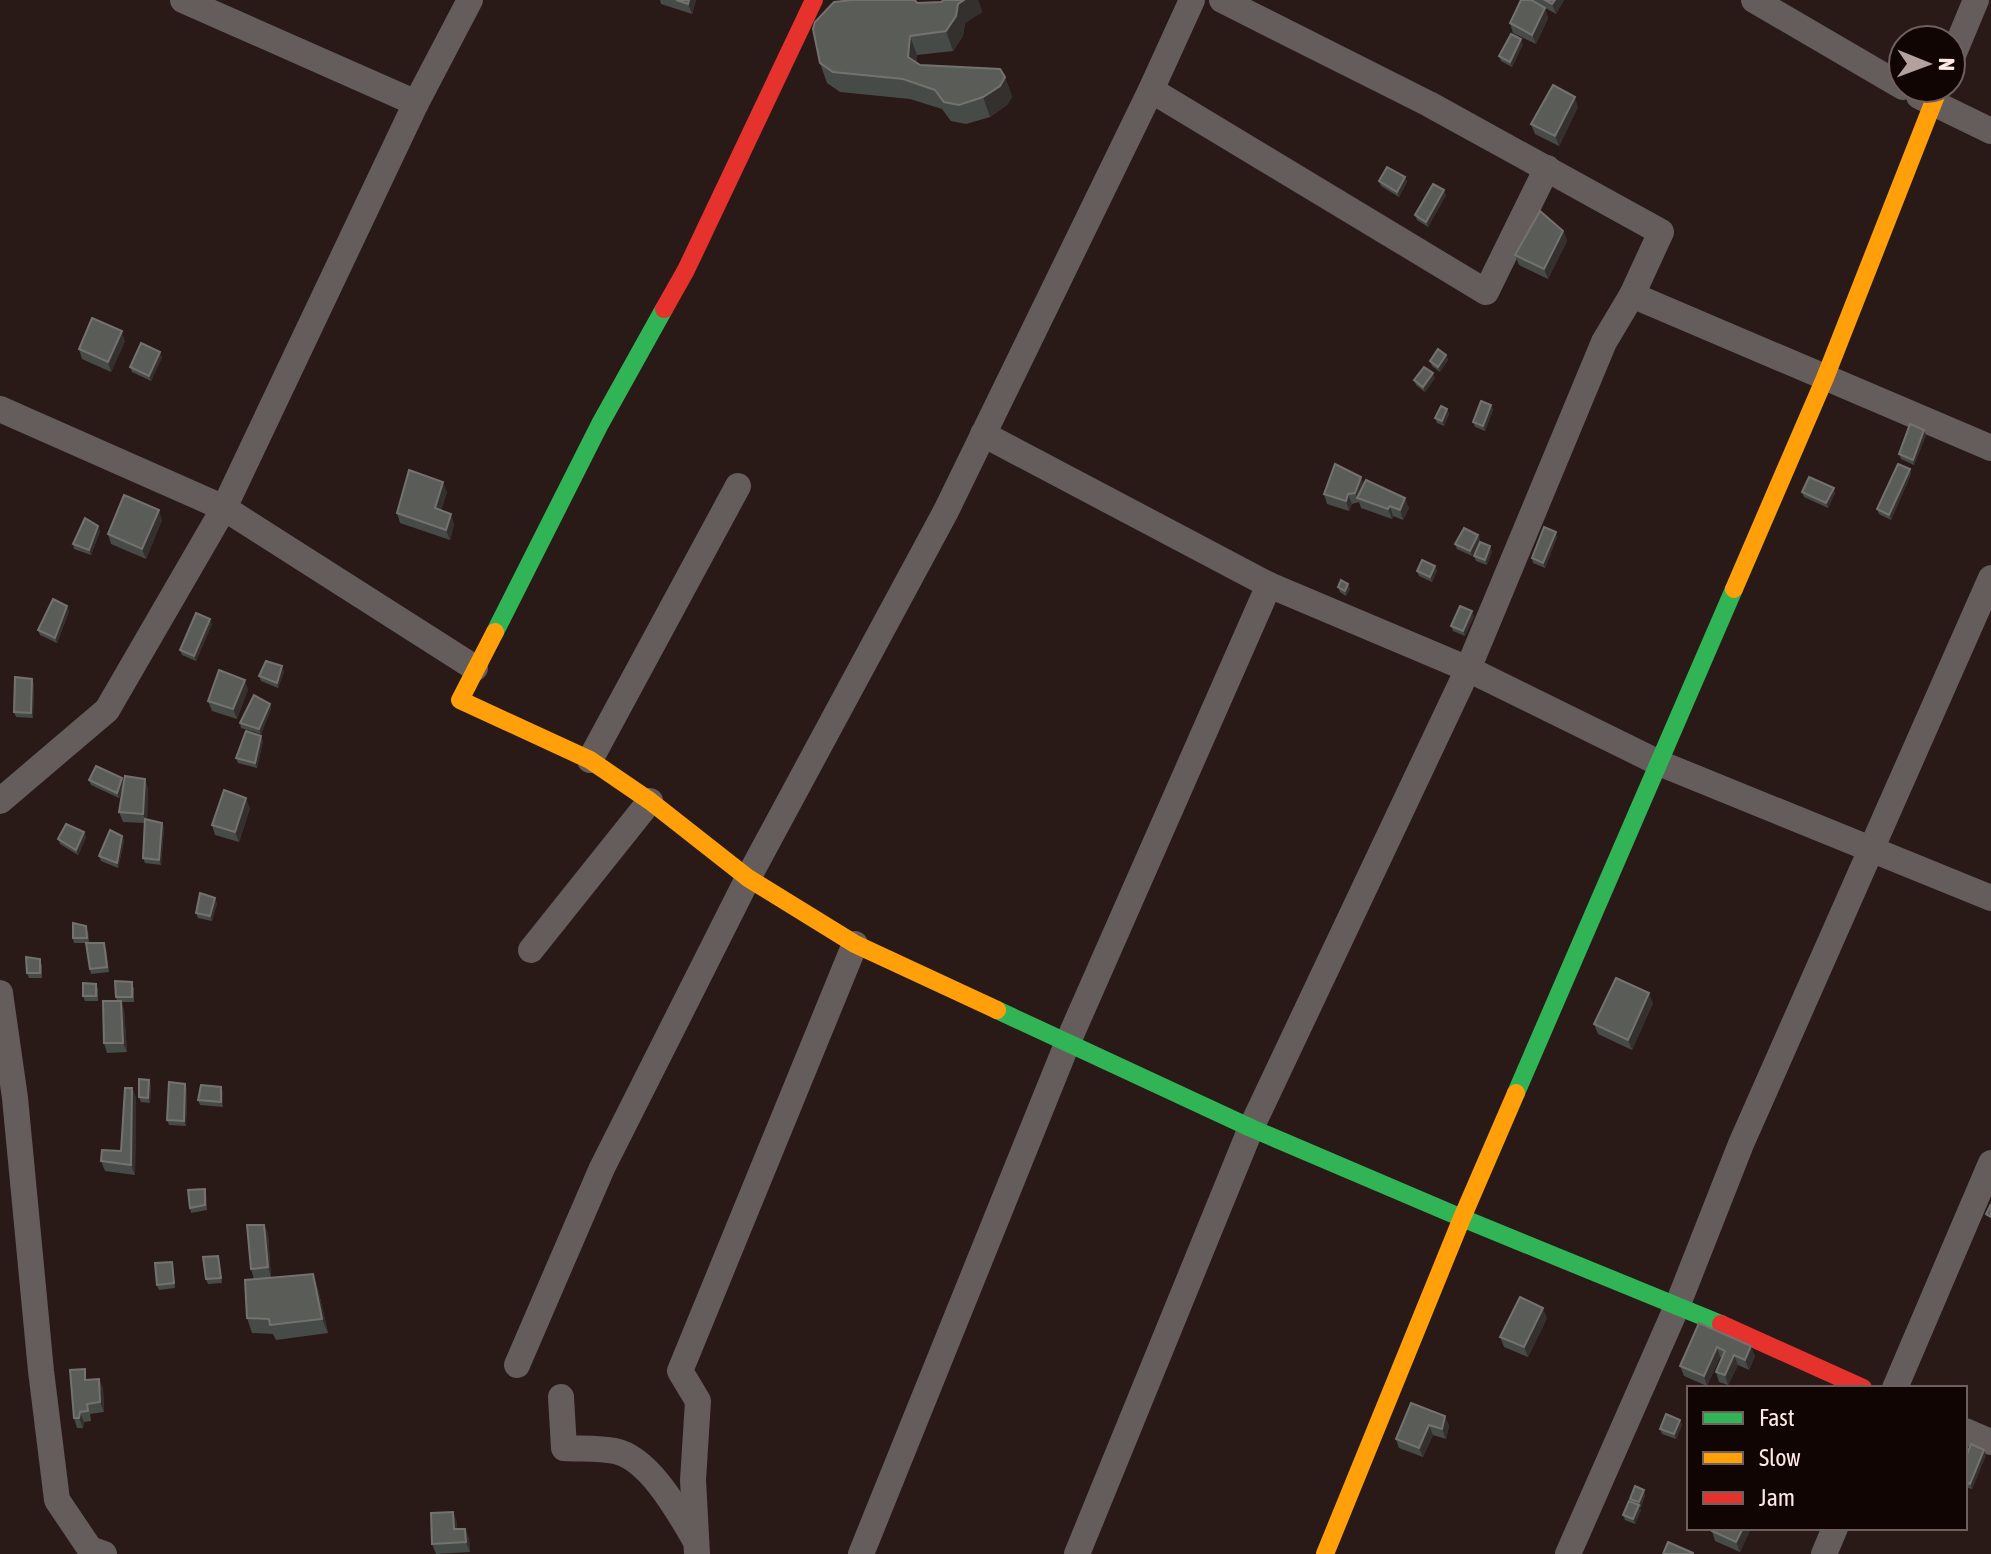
<svg xmlns="http://www.w3.org/2000/svg" width="1991" height="1554" viewBox="0 0 1991 1554" font-family="'Asap Condensed',sans-serif">
	<style>
		.lines { fill: none; stroke-linecap: round; stroke-linejoin: round }
		.street { stroke: #645d5c; stroke-width: 26 }
		.fast { stroke: #30b455; stroke-width: 18 }
		.slow { stroke: #ff9f0a; stroke-width: 18 }
		.jam { stroke: #e5322d; stroke-width: 18 }
		.wall { fill: #474b47 }
		.shaded-wall { fill: #33302d }
		.building { fill: #5a5c58; stroke: #74726e; stroke-width: 2 }
	</style>
	<rect width="100%" height="100%" fill="#291a18"/>
	<g class="lines">
		<g class="street">
			<polyline points="183,0 416,103"/>
			<polyline points="1222,0 1429,104 1661,232 1632,295 1991,448"/>
			<polyline points="1754,0 1903,87"/>
			<polyline points="1951,60 1976,0"/>
			<polyline points="1151,90 1486,292 1547,168"/>
			<polyline points="1919,96 1991,131"/>
			<polyline points="0,409 224,508 475,668"/>
			<polyline points="983,434 1269,585 1468,669 1659,763 1991,898"/>
			<polyline points="590,760 738,486"/>
			<polyline points="0,801 107,710 224,508 416,103 470,0"/>
			<polyline points="531,950 650,801"/>
			<polyline points="0,993 15,1098 41,1371 57,1500 90,1549 104,1554"/>
			<polyline points="517,1365 602,1168 748,878 946,511 1151,90 1192,0"/>
			<polyline points="1895,1388 1991,1163"/>
			<path d="M561 1397 564 1448C581 1449 599 1448 615 1451 649 1458 678 1511 694 1538"/>
			<polyline points="1965,1431 1991,1442"/>
			<polyline points="697,1554 693,1480 698,1401 680,1371 855,944"/>
			<polyline points="861,1554 1067,1044 1269,585"/>
			<polyline points="1077,1554 1251,1128 1468,669 1604,342 1632,295"/>
			<polyline points="1568,1554 1678,1304 1741,1144 1991,578"/>
			<polyline points="1824,1554 1835,1528"/>
		</g>
		<g class="fast">
			<polyline points="495,632 600,424 664,309"/>
			<polyline points="997,1010 1251,1128 1462,1218 1721,1324"/>
			<polyline points="1516,1093 1734,589"/>
		</g>
		<g class="slow">
			<polyline points="1734,589 1825,378 1939,88"/>
			<polyline points="495,632 460,700 590,760 650,801 748,878 855,944 997,1010"/>
			<polyline points="1325,1554 1462,1218 1516,1093"/>
		</g>
		<g class="jam">
			<polyline points="664,309 686,270 814,0"/>
			<polyline points="1721,1324 1863,1388"/>
		</g>
	</g>
	<g class="wall">
		<polygon points="660,0 696,0 692,14 661,4"/>
		<polygon points="944,0 978,0 982,12 965,23 963,36 953,51 917,55 916,62 920,65 1005,77 1012,97 1007,105 990,117 966,124 951,121 942,109 910,99 840,92 827,83 820,63 917,3 941,2"/>
		<polygon points="1521,0 1564,0 1556,14 1540,5 1545,8 1548,18 1536,44 1513,33 1510,23"/>
		<polygon points="1523,44 1512,67 1501,61 1499,56"/>
		<polygon points="1578,107 1559,146 1535,134 1531,124"/>
		<polygon points="1405,177 1407,182 1399,197 1381,186 1379,181"/>
		<polygon points="1446,195 1428,227 1417,220 1415,215"/>
		<polygon points="1563,231 1567,241 1548,279 1519,265 1515,255"/>
		<polygon points="125,341 111,372 82,359 79,349"/>
		<polygon points="1446,355 1448,360 1440,372 1432,366 1430,361"/>
		<polygon points="162,357 151,381 132,372 130,367"/>
		<polygon points="1435,378 1425,392 1416,385 1414,380"/>
		<polygon points="1491,405 1493,410 1485,431 1475,427 1473,422"/>
		<polygon points="1447,409 1449,414 1444,426 1437,423 1435,418"/>
		<polygon points="1926,435 1914,465 1901,459 1899,454"/>
		<polygon points="1910,469 1911,474 1891,520 1879,514 1877,509"/>
		<polygon points="1364,484 1409,508 1403,520 1393,516 1392,519 1361,508 1359,502 1352,504 1349,511 1327,504 1324,494"/>
		<polygon points="447,492 441,510 454,524 450,540 400,523 397,513"/>
		<polygon points="1802,492 1835,493 1828,508 1804,497"/>
		<polygon points="162,520 146,559 111,544 108,534"/>
		<polygon points="100,531 91,555 74,549 73,544"/>
		<polygon points="1478,535 1480,540 1472,556 1457,549 1455,544"/>
		<polygon points="1557,537 1545,568 1533,563 1532,558"/>
		<polygon points="1492,551 1487,565 1476,561 1474,556"/>
		<polygon points="1435,566 1437,571 1432,582 1419,576 1417,571"/>
		<polygon points="1348,584 1350,589 1346,596 1340,592 1338,587"/>
		<polygon points="69,611 57,643 40,635 38,630"/>
		<polygon points="1474,616 1465,636 1453,631 1451,626"/>
		<polygon points="212,624 196,661 182,655 180,650"/>
		<polygon points="284,671 278,688 261,681 259,676"/>
		<polygon points="34,684 33,718 16,717 14,712"/>
		<polygon points="248,689 237,719 212,711 208,701"/>
		<polygon points="270,704 271,709 261,734 241,728 240,723"/>
		<polygon points="263,741 257,768 238,763 236,758"/>
		<polygon points="122,778 124,783 119,798 91,785 89,780"/>
		<polygon points="145,779 148,789 147,819 162,823 164,828 161,865 145,863 143,858 145,823 123,822 119,812"/>
		<polygon points="250,808 239,842 215,835 212,825"/>
		<polygon points="84,832 86,837 78,855 60,844 58,839"/>
		<polygon points="122,836 124,841 118,868 101,861 99,856"/>
		<polygon points="217,903 212,921 198,918 196,913"/>
		<polygon points="88,931 89,943 74,943 73,938"/>
		<polygon points="106,948 109,972 91,974 90,969"/>
		<polygon points="42,964 42,978 29,978 27,973"/>
		<polygon points="96,984 98,989 98,1001 85,1001 83,996"/>
		<polygon points="134,987 134,1002 121,1002 124,1010 127,1052 107,1053 104,1043 117,1001 116,997"/>
		<polygon points="1653,1003 1632,1050 1598,1034 1594,1024"/>
		<polygon points="151,1085 150,1103 141,1102 139,1097"/>
		<polygon points="132,1088 136,1098 135,1175 105,1171 101,1161 121,1151"/>
		<polygon points="187,1088 186,1126 169,1125 167,1120"/>
		<polygon points="223,1092 223,1107 200,1105 198,1100"/>
		<polygon points="205,1189 206,1194 207,1210 191,1213 190,1208"/>
		<polygon points="264,1225 268,1234 271,1277 318,1289 328,1333 276,1340 273,1334 252,1333 247,1318 254,1279 251,1269"/>
		<polygon points="218,1256 222,1283 208,1284 206,1279"/>
		<polygon points="172,1262 173,1267 175,1288 159,1290 157,1285"/>
		<polygon points="1547,1318 1528,1357 1504,1347 1500,1337"/>
		<polygon points="1699,1323 1755,1356 1749,1370 1738,1365 1728,1385 1719,1382 1716,1372 1722,1358 1720,1357 1707,1386 1684,1376 1680,1366"/>
		<polygon points="88,1379 103,1388 104,1412 90,1414 91,1421 84,1422 83,1428 77,1428 74,1418"/>
		<polygon points="1445,1416 1449,1426 1446,1439 1433,1435 1423,1457 1399,1448 1396,1439"/>
		<polygon points="1680,1420 1682,1425 1676,1439 1662,1434 1660,1429"/>
		<polygon points="1986,1455 1972,1489 1965,1487 1965,1459"/>
		<polygon points="1645,1495 1641,1507 1639,1507 1641,1510 1635,1524 1625,1520 1623,1515 1631,1502 1630,1499"/>
		<polygon points="457,1522 457,1529 465,1529 469,1539 470,1552 436,1554 432,1544"/>
		<polygon points="1751,1528 1740,1552 1715,1541 1712,1531"/>
	</g>
	<g class="shaded-wall">
		<polygon points="689,0 696,0 692,14 688,4"/>
		<polygon points="964,0 978,0 982,12 965,23 963,36 953,51 946,31 958,4"/>
		<polygon points="1555,0 1564,0 1556,14 1552,4"/>
		<polygon points="1545,8 1548,18 1536,44 1532,35"/>
		<polygon points="910,36 917,55 915,76 908,57"/>
		<polygon points="1521,39 1523,44 1512,67 1510,62"/>
		<polygon points="1005,77 1012,97 1007,105 990,117 983,97"/>
		<polygon points="1575,97 1578,107 1559,146 1555,136"/>
		<polygon points="1405,177 1407,182 1399,197 1397,192"/>
		<polygon points="1444,190 1446,195 1428,227 1426,222"/>
		<polygon points="1563,231 1567,241 1548,279 1544,269"/>
		<polygon points="122,331 125,341 111,372 108,362"/>
		<polygon points="160,352 162,357 151,381 149,376"/>
		<polygon points="1446,355 1448,360 1440,372 1438,367"/>
		<polygon points="1433,373 1435,378 1425,392 1423,387"/>
		<polygon points="1491,405 1493,410 1485,431 1483,426"/>
		<polygon points="1447,409 1449,414 1444,426 1442,421"/>
		<polygon points="1924,430 1926,435 1914,465 1913,460"/>
		<polygon points="1910,469 1911,474 1891,520 1889,515"/>
		<polygon points="1361,477 1365,487 1357,498 1359,503 1355,493"/>
		<polygon points="443,482 447,492 439,518 435,508"/>
		<polygon points="1834,488 1835,493 1828,508 1826,503"/>
		<polygon points="1348,494 1352,504 1349,511 1346,501"/>
		<polygon points="1405,498 1409,508 1403,520 1400,510"/>
		<polygon points="1390,506 1393,516 1392,519 1388,509"/>
		<polygon points="159,510 162,520 146,559 142,549"/>
		<polygon points="451,514 454,524 450,540 446,530"/>
		<polygon points="98,526 100,531 91,555 89,550"/>
		<polygon points="1556,532 1557,537 1545,568 1543,563"/>
		<polygon points="1478,535 1480,540 1472,556 1470,551"/>
		<polygon points="1490,546 1492,551 1487,565 1485,560"/>
		<polygon points="1435,566 1437,571 1432,582 1430,577"/>
		<polygon points="1348,584 1350,589 1346,596 1345,591"/>
		<polygon points="67,606 69,611 57,643 55,638"/>
		<polygon points="1472,611 1474,616 1465,636 1463,631"/>
		<polygon points="210,619 212,624 196,661 194,656"/>
		<polygon points="282,666 284,671 278,688 277,683"/>
		<polygon points="32,679 34,684 33,718 31,713"/>
		<polygon points="245,680 248,689 237,719 233,709"/>
		<polygon points="270,704 271,709 261,734 259,729"/>
		<polygon points="261,736 263,741 257,768 255,763"/>
		<polygon points="122,778 124,783 119,798 117,793"/>
		<polygon points="145,779 148,789 147,824 143,814"/>
		<polygon points="246,798 250,808 239,842 235,832"/>
		<polygon points="162,823 164,828 161,865 159,860"/>
		<polygon points="84,832 86,837 78,855 76,850"/>
		<polygon points="122,836 124,841 118,868 117,863"/>
		<polygon points="215,898 217,903 212,921 210,916"/>
		<polygon points="1649,993 1653,1003 1632,1050 1628,1040"/>
		<polygon points="121,1001 124,1010 127,1052 123,1043"/>
		<polygon points="149,1080 151,1085 150,1103 148,1098"/>
		<polygon points="185,1084 187,1088 186,1126 184,1121"/>
		<polygon points="221,1087 223,1092 223,1107 221,1102"/>
		<polygon points="132,1088 136,1098 135,1175 131,1165"/>
		<polygon points="264,1225 268,1234 271,1277 268,1267"/>
		<polygon points="313,1274 318,1289 328,1333 322,1319"/>
		<polygon points="1543,1308 1547,1318 1528,1357 1524,1347"/>
		<polygon points="1751,1346 1755,1356 1749,1370 1745,1360"/>
		<polygon points="1717,1347 1720,1357 1707,1386 1704,1376"/>
		<polygon points="1734,1355 1738,1365 1728,1385 1725,1375"/>
		<polygon points="99,1379 103,1388 104,1412 100,1402"/>
		<polygon points="80,1412 84,1422 83,1428 79,1418"/>
		<polygon points="1445,1416 1449,1426 1446,1439 1442,1429"/>
		<polygon points="1680,1420 1682,1425 1676,1439 1674,1434"/>
		<polygon points="1429,1425 1433,1435 1423,1457 1419,1448"/>
		<polygon points="1984,1450 1986,1455 1972,1489 1970,1484"/>
		<polygon points="1644,1490 1645,1495 1641,1507 1639,1502"/>
		<polygon points="1639,1505 1641,1510 1635,1524 1633,1519"/>
		<polygon points="453,1512 457,1522 457,1539 454,1529"/>
		<polygon points="1743,1528 1751,1528 1740,1552 1736,1542"/>
		<polygon points="465,1529 469,1539 470,1552 466,1542"/>
	</g>
	<g class="building">
		<polygon points="676,0 689,0 688,4"/>
		<polygon points="852,0 915,0 917,3 941,2 944,0 964,0 958,4 956,16 946,31 910,36 908,57 920,65 1000,69 1005,77 1000,86 983,97 959,105 944,102 935,90 903,79 833,72 820,63 813,29 815,22 834,2"/>
		<polygon points="1521,0 1531,0 1545,8 1532,35 1510,23"/>
		<polygon points="1545,0 1555,0 1552,4"/>
		<polygon points="1511,34 1521,39 1510,62 1499,56"/>
		<polygon points="1553,85 1575,97 1555,136 1531,124"/>
		<polygon points="1387,167 1405,177 1397,192 1379,181"/>
		<polygon points="1433,184 1444,190 1426,222 1415,215"/>
		<polygon points="1540,211 1563,231 1544,269 1515,255"/>
		<polygon points="92,318 122,331 108,362 79,349"/>
		<polygon points="141,343 160,352 149,376 130,367"/>
		<polygon points="1438,349 1446,355 1438,367 1430,361"/>
		<polygon points="1424,367 1433,373 1423,387 1414,380"/>
		<polygon points="1481,401 1491,405 1483,426 1473,422"/>
		<polygon points="1441,406 1447,409 1442,421 1435,418"/>
		<polygon points="1910,424 1924,430 1913,460 1899,454"/>
		<polygon points="1335,464 1361,477 1355,493 1348,494 1346,501 1324,494"/>
		<polygon points="1898,464 1910,469 1889,515 1877,509"/>
		<polygon points="409,470 443,482 435,508 451,514 446,530 397,513"/>
		<polygon points="1809,477 1834,488 1826,503 1802,492"/>
		<polygon points="1366,480 1405,498 1400,510 1390,506 1388,509 1357,498"/>
		<polygon points="124,495 159,510 142,549 108,534"/>
		<polygon points="85,518 98,526 89,550 73,544"/>
		<polygon points="1544,527 1556,532 1543,563 1532,558"/>
		<polygon points="1464,528 1478,535 1470,551 1455,544"/>
		<polygon points="1480,542 1490,546 1485,560 1474,556"/>
		<polygon points="1422,560 1435,566 1430,577 1417,571"/>
		<polygon points="1341,580 1348,584 1345,591 1338,587"/>
		<polygon points="53,599 67,606 55,638 38,630"/>
		<polygon points="1460,606 1472,611 1463,631 1451,626"/>
		<polygon points="196,613 210,619 194,656 180,650"/>
		<polygon points="266,661 282,666 277,683 259,676"/>
		<polygon points="219,670 245,680 233,709 208,701"/>
		<polygon points="15,677 32,679 31,713 14,712"/>
		<polygon points="254,695 270,704 259,729 240,723"/>
		<polygon points="246,731 261,736 255,763 236,758"/>
		<polygon points="96,766 122,778 117,793 89,780"/>
		<polygon points="125,776 145,779 143,814 119,812"/>
		<polygon points="224,790 246,798 235,832 212,825"/>
		<polygon points="145,819 162,823 159,860 143,858"/>
		<polygon points="66,824 84,832 76,850 58,839"/>
		<polygon points="110,830 122,836 117,863 99,856"/>
		<polygon points="200,893 215,898 210,916 196,913"/>
		<polygon points="73,923 86,926 87,938 73,938"/>
		<polygon points="86,943 104,943 107,967 90,969"/>
		<polygon points="26,957 40,959 40,973 27,973"/>
		<polygon points="1616,978 1649,993 1628,1040 1594,1024"/>
		<polygon points="115,981 132,982 132,997 116,997"/>
		<polygon points="83,983 96,984 96,996 83,996"/>
		<polygon points="103,1001 121,1001 123,1043 104,1043"/>
		<polygon points="139,1079 149,1080 148,1098 139,1097"/>
		<polygon points="169,1082 185,1084 184,1121 167,1120"/>
		<polygon points="201,1085 221,1087 221,1102 198,1100"/>
		<polygon points="125,1088 132,1088 131,1165 101,1161 102,1150 121,1151"/>
		<polygon points="205,1189 205,1205 190,1208 188,1190"/>
		<polygon points="1991,1204 1991,1217 1986,1214"/>
		<polygon points="247,1225 264,1225 268,1267 251,1269"/>
		<polygon points="218,1256 221,1278 206,1279 203,1257"/>
		<polygon points="172,1262 174,1283 157,1285 155,1263"/>
		<polygon points="313,1274 322,1319 270,1325 269,1319 247,1318 245,1280"/>
		<polygon points="1520,1297 1543,1308 1524,1347 1500,1337"/>
		<polygon points="1699,1323 1751,1346 1745,1360 1734,1355 1725,1375 1716,1372 1725,1351 1717,1347 1704,1376 1680,1366"/>
		<polygon points="85,1369 85,1380 99,1379 100,1402 87,1404 88,1411 80,1412 79,1418 74,1418 70,1370"/>
		<polygon points="1411,1403 1445,1416 1442,1429 1429,1425 1419,1448 1396,1439"/>
		<polygon points="1666,1414 1680,1420 1674,1434 1660,1429"/>
		<polygon points="1971,1444 1984,1450 1970,1484 1965,1482 1965,1459"/>
		<polygon points="1635,1486 1644,1490 1639,1502 1630,1499"/>
		<polygon points="1629,1501 1639,1505 1633,1519 1623,1515"/>
		<polygon points="453,1512 454,1529 465,1529 466,1542 432,1544 431,1513"/>
		<polygon points="1713,1528 1743,1528 1736,1542 1712,1531"/>
		<polygon points="1668,1542 1693,1553 1693,1554 1663,1554"/>
	</g>
	<rect x="1687" y="1386" width="280" height="144" fill="#110504" stroke="#6f605e" stroke-width="2"/>
	<rect x="1703" y="1412" width="40" height="12" fill="#30b455" stroke="#6f605e" stroke-width="2"/>
	<text x="1759" y="1426" font-size="24" fill="#fde9e4">Fast</text>
	<rect x="1703" y="1452" width="40" height="12" fill="#ff9f0a" stroke="#6f605e" stroke-width="2"/>
	<text x="1759" y="1466" font-size="24" fill="#fde9e4">Slow</text>
	<rect x="1703" y="1492" width="40" height="12" fill="#e5322d" stroke="#6f605e" stroke-width="2"/>
	<text x="1759" y="1506" font-size="24" fill="#fde9e4">Jam</text>
	<g transform="translate(1927 64) rotate(91)"><circle r="38" fill="#110504" stroke="#6f605e" stroke-width="2"/>
	<path d="M0-6L14 30L0 20L-14 30Z" fill="#b3a19d"/>
	<text y="-12" font-size="22" font-weight="bold" text-anchor="middle" fill="#fde9e4">N</text>
	</g>
</svg>
